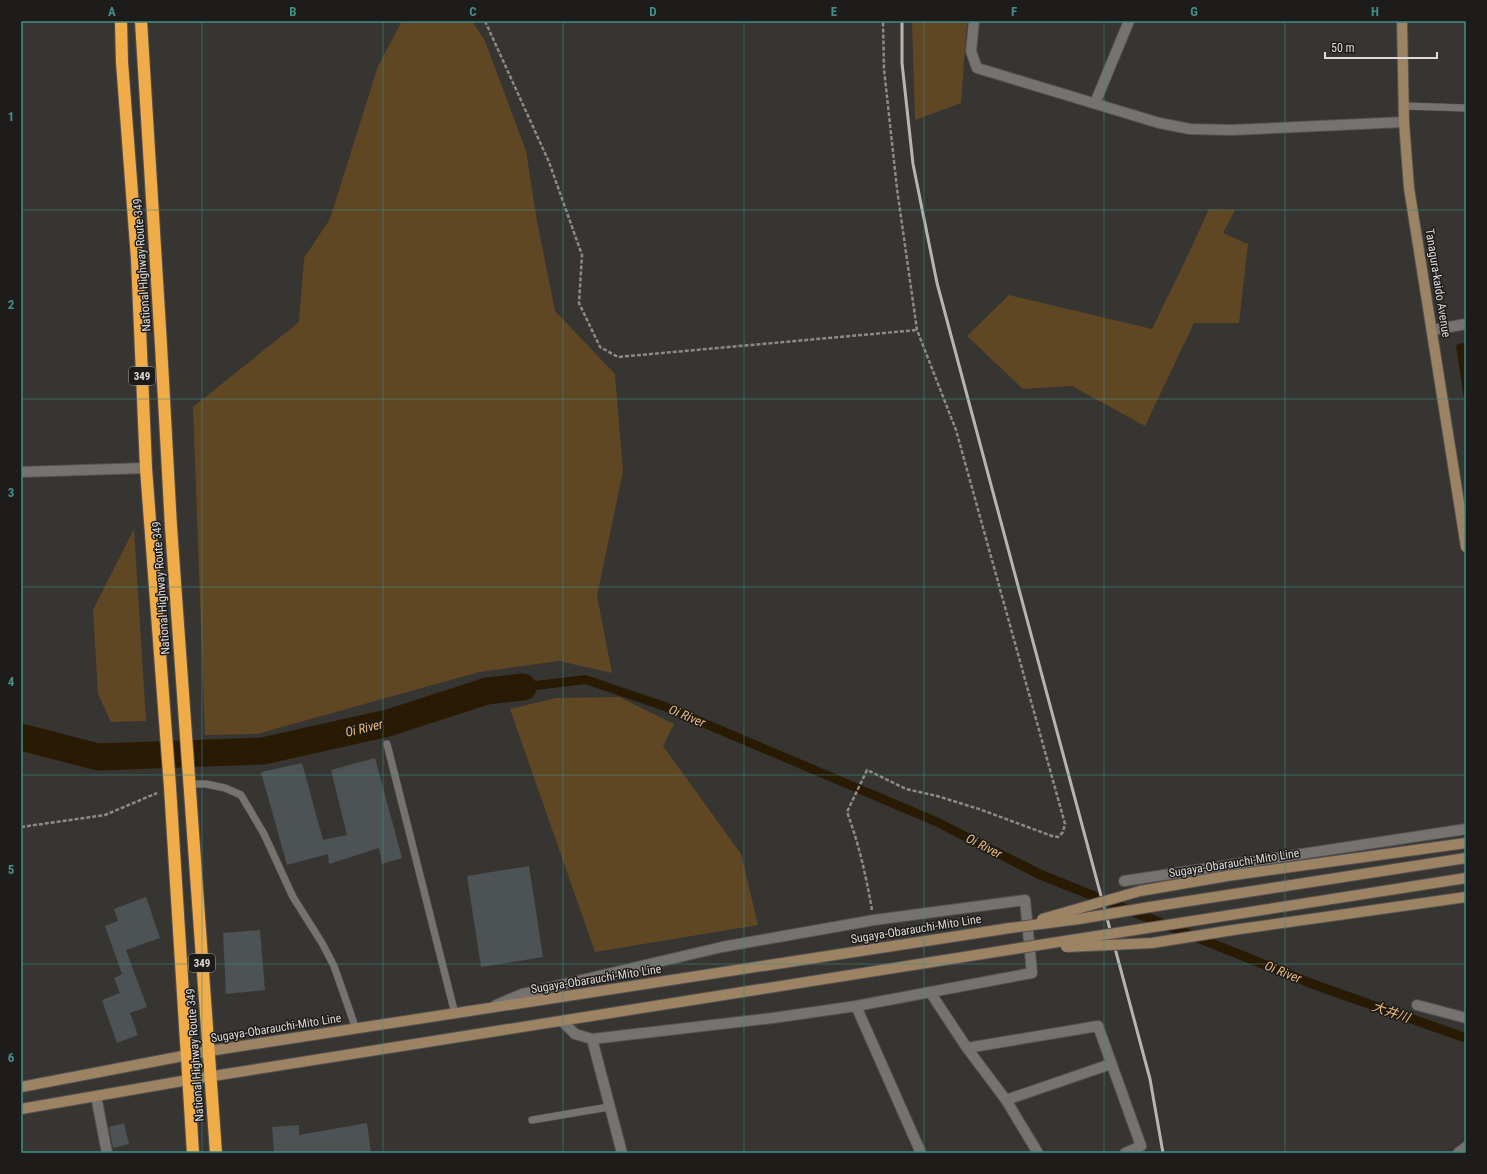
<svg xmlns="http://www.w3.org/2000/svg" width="1487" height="1174" viewBox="0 0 1487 1174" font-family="'Roboto Condensed','Noto Sans JP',sans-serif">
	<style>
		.green { fill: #604724 }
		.water { fill: #291a04 }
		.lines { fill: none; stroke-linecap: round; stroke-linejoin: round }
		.river { stroke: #291a04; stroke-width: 27 }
		.building { fill: #4d5254 }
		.lane-casing { stroke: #54514f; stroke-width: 8 }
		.street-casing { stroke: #54514f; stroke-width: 12 }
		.secondary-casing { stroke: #54514f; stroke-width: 12 }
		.highway-casing { stroke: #54514f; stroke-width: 14 }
		.path { stroke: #8c8a87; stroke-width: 2.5; stroke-dasharray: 4 2; stroke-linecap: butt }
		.lane { stroke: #76726f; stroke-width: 7 }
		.street { stroke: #76726f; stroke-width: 10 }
		.secondary { stroke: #9b8363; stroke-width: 10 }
		.highway { stroke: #f0ac48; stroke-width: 12 }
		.rail { stroke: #b7b5b3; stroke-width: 3 }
		.secondary-bridge-casing { stroke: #54514f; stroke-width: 12; stroke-linecap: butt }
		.secondary-bridge { stroke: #9b8363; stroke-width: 10 }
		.grid { fill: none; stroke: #428f89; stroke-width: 1; stroke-opacity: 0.55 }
		.labels { text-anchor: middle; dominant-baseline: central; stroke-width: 3; stroke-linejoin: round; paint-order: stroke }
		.shield { fill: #1e1c1b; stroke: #a4a2a0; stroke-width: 1 }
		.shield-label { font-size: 11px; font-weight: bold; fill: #dddbd9 }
		.street-label { font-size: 12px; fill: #dddbd9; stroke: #1e1c1b }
		.water-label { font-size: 13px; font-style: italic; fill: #e9b977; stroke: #1e1c1b }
		.neatline { fill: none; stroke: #428f89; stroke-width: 1.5 }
		.grid-label { font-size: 13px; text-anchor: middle; font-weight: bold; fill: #428f89 }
	</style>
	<rect width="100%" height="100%" fill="#373531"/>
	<g class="green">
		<polygon points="402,21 472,21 485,41 526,151 537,221 555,311 615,374 623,471 597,596 612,673 559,661 479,672 257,734 205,735 193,407 299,322 304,258 330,219 378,66"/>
		<polygon points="912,21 967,21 961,103 915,120"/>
		<polygon points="1209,209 1235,210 1223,233 1248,244 1239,323 1194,323 1145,426 1072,386 1023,389 967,336 1009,295 1152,329 1187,257"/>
		<polygon points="134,529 146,721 111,722 98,694 93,610"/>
		<polygon points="619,697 674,724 663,746 741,854 758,925 595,952 510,709 556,698"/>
	</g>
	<g class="water">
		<polygon points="1466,342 1466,413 1456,345"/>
		<polygon points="586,675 668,703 939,818 1042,870 1318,981 1466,1033 1466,1043 1315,990 1038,879 935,826 664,711 585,684 487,696 485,687"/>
	</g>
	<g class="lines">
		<polyline class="river" points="21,737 98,757 263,751 388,723 487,691 523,687"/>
	</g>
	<g class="building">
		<polygon points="375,758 402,858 382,864 379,848 329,864 328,854 287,865 261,772 302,763 323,840 347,835 331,770"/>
		<polygon points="529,866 543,957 481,967 467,876"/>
		<polygon points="146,897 160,938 126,950 147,1007 130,1013 138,1035 117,1043 102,1000 120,993 114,978 122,974 105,926 118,921 114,909"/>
		<polygon points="260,930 265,990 226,994 223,933"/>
		<polygon points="124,1123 129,1144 113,1148 109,1127"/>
		<polygon points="367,1123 371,1153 274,1153 272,1127 299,1125 299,1135"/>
	</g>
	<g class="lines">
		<defs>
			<g id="lane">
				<polyline points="1404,106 1466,108"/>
				<polyline points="387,744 455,1014"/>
				<polyline points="189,784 206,784 225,788 241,795 264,834 293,897 322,943 334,966 356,1029"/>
				<polyline points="532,1120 609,1107"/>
			</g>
			<g id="street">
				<polyline points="974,21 971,51 977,68 1159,123 1190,129 1232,130 1404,122"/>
				<polyline points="1095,103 1129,21"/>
				<polyline points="1432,330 1466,324"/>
				<polyline points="21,472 146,468"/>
				<polyline points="1124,881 1466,829"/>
				<polyline points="930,992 967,1048 1006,1100 1038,1153"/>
				<polyline points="496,1005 522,994 722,947 874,920 1025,900 1032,973 856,1006 773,1018 592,1039 622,1153"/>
				<polyline points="1417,1005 1466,1018"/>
				<polyline points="856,1006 921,1153"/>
				<polyline points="562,1021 575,1034 592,1039"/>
				<polyline points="967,1048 1098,1026 1141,1146 1125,1153"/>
				<polyline points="96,1096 107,1153"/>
				<polyline points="1006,1100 1111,1064"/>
				<polyline points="1458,1153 1466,1147"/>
			</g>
			<g id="secondary">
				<polyline points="1402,21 1404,122 1409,188 1466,547"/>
				<polyline points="1140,891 1227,876 1466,843"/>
				<polyline points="1150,907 1466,858"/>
				<polyline points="1233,930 1466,897"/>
				<polyline points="21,1087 209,1051 1010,928"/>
				<polyline points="21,1109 188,1080 1014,949"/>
			</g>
			<g id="highway">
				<polyline points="121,21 122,62 137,259 146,468 170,787 193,1153"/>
				<polyline points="141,21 161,345 171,527 216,1153"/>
			</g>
		</defs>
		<use href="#lane" class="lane-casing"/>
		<use href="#street" class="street-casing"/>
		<use href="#secondary" class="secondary-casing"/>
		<use href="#highway" class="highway-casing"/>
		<g class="path">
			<polyline points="485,21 549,162 582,255 579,303 600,347 618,357 917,330"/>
			<polyline points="21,827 105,815 157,793"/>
			<path d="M872 910C866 876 859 844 847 812L867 770 906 789 937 796 979 809 1052 836 1058 837 1063 832 1065 824 956 430 917 330 897 189 884 69 883 21"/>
		</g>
		<use href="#lane" class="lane"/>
		<use href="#street" class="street"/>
		<use href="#secondary" class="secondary"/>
		<use href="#highway" class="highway"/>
		<polyline class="rail" points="902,21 902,63 913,164 937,283 1150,1079 1163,1153"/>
		<defs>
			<g id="secondary-bridge">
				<polyline points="1042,919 1140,891"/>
				<polyline points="1010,928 1079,919 1150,907"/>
				<polyline points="1066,947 1152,943 1233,930"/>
				<polyline points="1014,949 1466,878"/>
			</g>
		</defs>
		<use href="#secondary-bridge" class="secondary-bridge-casing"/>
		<use href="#secondary-bridge" class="secondary-bridge"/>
	</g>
	<path class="grid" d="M202 21V1153M383 21V1153M563 21V1153M744 21V1153M924 21V1153M1104 21V1153M1285 21V1153M21 210H1466M21 399H1466M21 587H1466M21 775H1466M21 964H1466"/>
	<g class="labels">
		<g class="shield">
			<rect x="129" y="367" width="26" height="18" rx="3"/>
			<rect x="189" y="954" width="26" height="18" rx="3"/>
		</g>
		<g class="shield-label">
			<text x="142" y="376">349</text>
			<text x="202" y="963">349</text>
		</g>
		<g class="street-label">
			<text transform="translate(142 265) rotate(-94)">National Highway Route 349</text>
			<text transform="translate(1438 283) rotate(81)">Tanagura-kaido Avenue</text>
			<text transform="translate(161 588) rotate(-94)">National Highway Route 349</text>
			<text transform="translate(1234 863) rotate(-9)">Sugaya-Obarauchi-Mito Line</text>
			<text transform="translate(916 929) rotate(-9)">Sugaya-Obarauchi-Mito Line</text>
			<text transform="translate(596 979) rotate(-9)">Sugaya-Obarauchi-Mito Line</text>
			<text transform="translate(276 1028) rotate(-9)">Sugaya-Obarauchi-Mito Line</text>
			<text transform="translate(195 1055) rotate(-94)">National Highway Route 349</text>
		</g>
		<g class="water-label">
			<text transform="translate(687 716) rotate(23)">Oi River</text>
			<text transform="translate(364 728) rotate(-13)">Oi River</text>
			<text transform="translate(984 846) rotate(27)">Oi River</text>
			<text transform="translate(1283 972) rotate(22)">Oi River</text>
			<text transform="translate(1391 1012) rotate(19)">大井川</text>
		</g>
	</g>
	<rect width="1487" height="1174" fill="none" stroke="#1e1c1b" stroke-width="44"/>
	<path d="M1325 52v6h112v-6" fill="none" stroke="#dddbd9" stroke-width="2"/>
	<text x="1331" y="52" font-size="12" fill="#dddbd9" stroke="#1e1c1b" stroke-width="3" paint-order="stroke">50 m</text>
	<rect x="22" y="22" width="1443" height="1130" class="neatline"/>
	<g class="grid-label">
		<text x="112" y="16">A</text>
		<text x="293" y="16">B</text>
		<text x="473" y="16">C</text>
		<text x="653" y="16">D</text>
		<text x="834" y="16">E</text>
		<text x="1014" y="16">F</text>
		<text x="1194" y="16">G</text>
		<text x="1375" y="16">H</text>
		<text x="11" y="121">1</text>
		<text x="11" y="309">2</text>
		<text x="11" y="497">3</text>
		<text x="11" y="686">4</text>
		<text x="11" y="874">5</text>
		<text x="11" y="1062">6</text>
	</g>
</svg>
